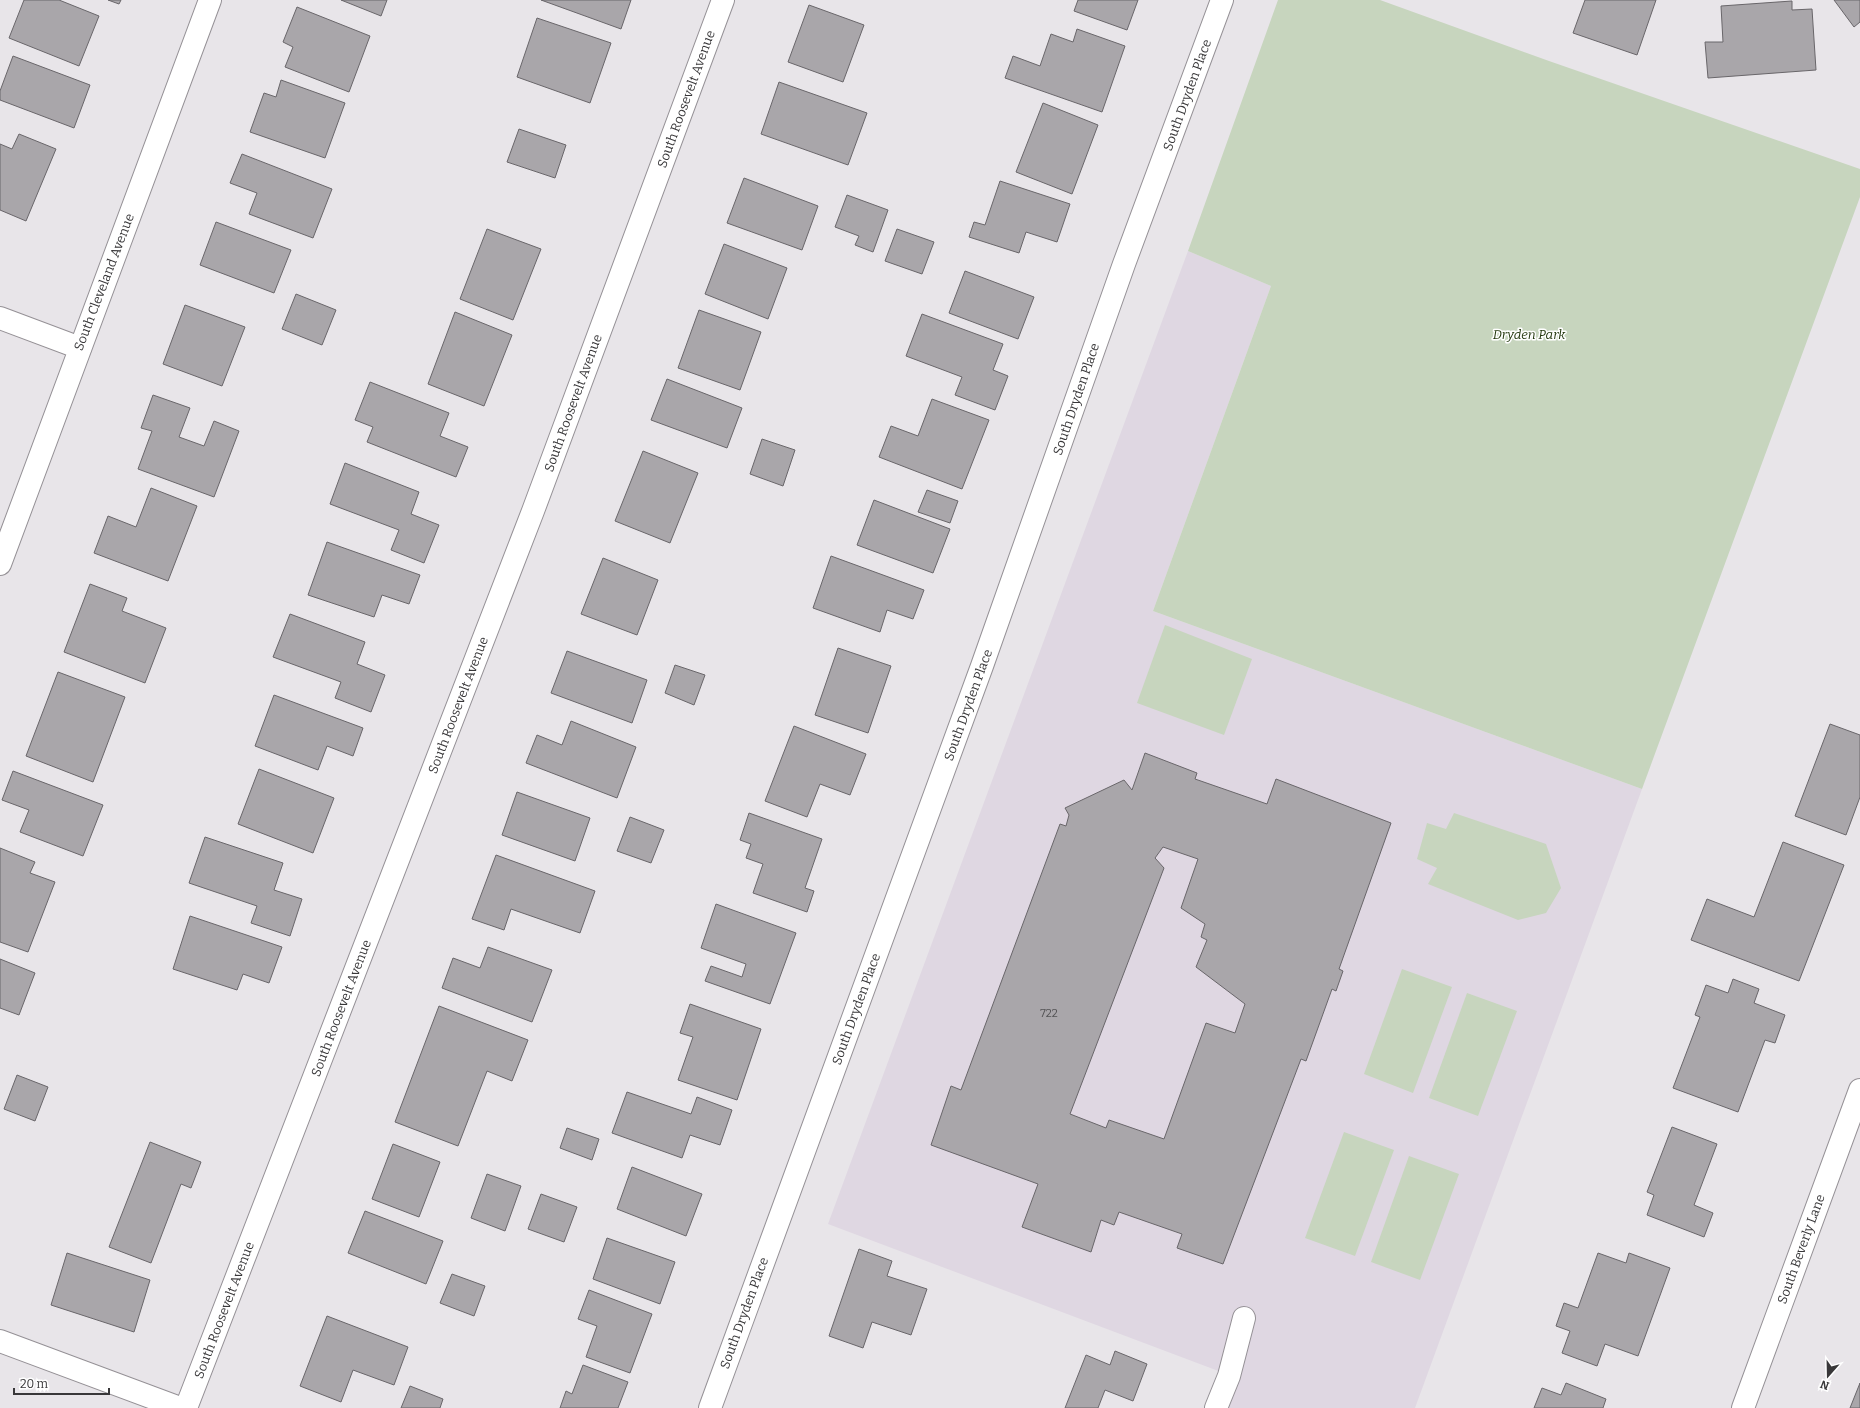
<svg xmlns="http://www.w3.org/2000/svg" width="1860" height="1408" viewBox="0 0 1860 1408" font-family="Bitter,serif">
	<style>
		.built { fill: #dfd7e2 }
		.green { fill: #c7d5be }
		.building { fill: #a9a6aa; stroke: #69666a; fill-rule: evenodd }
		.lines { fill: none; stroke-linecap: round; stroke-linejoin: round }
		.minor-casing { stroke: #959196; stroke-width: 24 }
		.minor { stroke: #fff; stroke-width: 22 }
		.labels { text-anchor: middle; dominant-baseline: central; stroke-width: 3; stroke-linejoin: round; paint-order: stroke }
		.number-label { font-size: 11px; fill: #545355 }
		.street-label { font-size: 13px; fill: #383739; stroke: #fff }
		.park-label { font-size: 13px; font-style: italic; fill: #1e3308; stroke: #fff }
	</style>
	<rect width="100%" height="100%" fill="#e8e5e9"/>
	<polygon class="built" points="1188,251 1271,286 1153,611 1642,789 1415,1408 1227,1408 1237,1378 828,1224"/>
	<g class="green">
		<polygon points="1278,0 1380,0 1549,61 1860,169 1860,197 1642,789 1153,611 1271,286 1188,251"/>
		<polygon points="1165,625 1252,659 1224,735 1137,703"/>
		<polygon points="1454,813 1546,844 1561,888 1546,913 1518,920 1428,884 1437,868 1417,859 1427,823 1446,829"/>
		<polygon points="1402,969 1452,987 1413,1093 1364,1074"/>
		<polygon points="1467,993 1517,1011 1478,1116 1429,1098"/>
		<polygon points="1344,1132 1394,1150 1355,1256 1305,1238"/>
		<polygon points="1409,1156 1459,1174 1420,1280 1371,1262"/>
	</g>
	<g class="building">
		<polygon points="24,0 59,0 99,16 79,66 9,38"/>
		<polygon points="108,0 121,0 119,4"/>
		<polygon points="341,0 387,0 381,16"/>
		<polygon points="541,0 631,0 621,29"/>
		<polygon points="1078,0 1138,0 1127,30 1074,11"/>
		<polygon points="1585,0 1656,0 1637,55 1573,33"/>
		<polygon points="1834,0 1860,0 1860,22 1854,27"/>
		<polygon points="1792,1 1792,10 1812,9 1816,70 1708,78 1705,42 1723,42 1721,6"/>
		<polygon points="809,5 864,25 843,82 788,62"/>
		<polygon points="297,7 370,36 349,92 285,67 293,47 283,42"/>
		<polygon points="537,18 611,43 590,103 517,77"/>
		<polygon points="1077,29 1125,46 1102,112 1005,78 1013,56 1040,66 1051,34 1073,42"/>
		<polygon points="13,56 90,85 74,128 0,100 0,91"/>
		<polygon points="281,80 345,103 325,158 250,132 264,93 276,97"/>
		<polygon points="779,82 867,113 848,165 761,134"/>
		<polygon points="1043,103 1098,125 1072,194 1016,172"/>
		<polygon points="519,129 566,145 555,178 507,162"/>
		<polygon points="19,134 56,149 26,221 0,210 0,144 12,149"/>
		<polygon points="242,154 332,189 313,238 249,214 257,193 230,183"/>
		<polygon points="744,178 818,206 802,250 727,223"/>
		<polygon points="1000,181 1070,204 1057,242 1026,232 1019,253 969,237 974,222 985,225"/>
		<polygon points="847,195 888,210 873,252 855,245 859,236 835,227"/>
		<polygon points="216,222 291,250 274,293 200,265"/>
		<polygon points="487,229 541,249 513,320 460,299"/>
		<polygon points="897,229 934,242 922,274 885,261"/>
		<polygon points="724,244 787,268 768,319 705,294"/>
		<polygon points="965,271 1034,297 1018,339 949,313"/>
		<polygon points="296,294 336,310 322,345 282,329"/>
		<polygon points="185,305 245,327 222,386 163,364"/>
		<polygon points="699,310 761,332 740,390 678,368"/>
		<polygon points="455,312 512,335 484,406 428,384"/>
		<polygon points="922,314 1003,344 993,370 1008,376 995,410 955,395 962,377 906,356"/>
		<polygon points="667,379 742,408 727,448 651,420"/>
		<polygon points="370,382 449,413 440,436 468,447 456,477 367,442 373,427 355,420"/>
		<polygon points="153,395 190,408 179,437 204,446 214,421 239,431 214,497 138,469 152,431 141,428"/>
		<polygon points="932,399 989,420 962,489 879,457 891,426 918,436"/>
		<polygon points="762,439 795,450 783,486 750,474"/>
		<polygon points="643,451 698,473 670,543 615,521"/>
		<polygon points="345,463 419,492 411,514 439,525 424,563 391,550 399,530 330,504"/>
		<polygon points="151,488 197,506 168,581 94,553 108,516 136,527"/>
		<polygon points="927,490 958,501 950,523 918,512"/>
		<polygon points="874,500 950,529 933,573 857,545"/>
		<polygon points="327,542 420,575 409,604 382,595 374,617 308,595"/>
		<polygon points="831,556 924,590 913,619 887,610 880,632 813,608"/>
		<polygon points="603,558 658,580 637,635 581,614"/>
		<polygon points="90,584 127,598 122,611 166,628 145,683 64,652"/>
		<polygon points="290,614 365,642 357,664 385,675 371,712 335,698 341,682 273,657"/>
		<polygon points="838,648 891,666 868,733 815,715"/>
		<polygon points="567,651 647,680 632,723 551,693"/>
		<polygon points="675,665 705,675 694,705 665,693"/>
		<polygon points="58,672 125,697 93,782 26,756"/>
		<polygon points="274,695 363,728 353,756 327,746 318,770 255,746"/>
		<polygon points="571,721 636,747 617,798 526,763 537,735 562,745"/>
		<polygon points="1830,724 1860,735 1860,797 1846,835 1795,816"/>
		<polygon points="794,726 866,754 850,795 820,784 807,817 765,801"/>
		<path d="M1145 753 1197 773 1195 779 1267 804 1276 779 1391 823 1339 969 1343 971 1336 991 1332 989 1306 1061 1301 1059 1223 1264 1177 1248 1182 1234 1119 1212 1114 1225 1101 1220 1091 1252 1022 1227 1038 1184 931 1145 951 1086 961 1090 1060 824 1066 826 1069 815 1065 808 1124 780 1132 790ZM1163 847 1198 859 1181 908 1205 924 1201 937 1207 940 1196 967 1245 1004 1235 1033 1206 1023 1164 1139 1109 1120 1106 1128 1070 1114 1164 868 1155 858Z"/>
		<polygon points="259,769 334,798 313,853 238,824"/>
		<polygon points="13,771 103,805 83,856 20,832 29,810 2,800"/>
		<polygon points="517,792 590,818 575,861 502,835"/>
		<polygon points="749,813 822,839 805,888 814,891 807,912 753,893 763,864 746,858 751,844 740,840"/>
		<polygon points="630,817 664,830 651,863 617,851"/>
		<polygon points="205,837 283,863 274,890 302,899 290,936 251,923 257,906 189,883"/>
		<polygon points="1783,842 1844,865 1799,981 1691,940 1707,899 1754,917"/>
		<polygon points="0,848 35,862 30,873 55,882 28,952 0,942"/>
		<polygon points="496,855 595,891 580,933 511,909 504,930 472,919"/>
		<polygon points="716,904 796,933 770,1004 705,981 711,966 742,977 746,964 701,948"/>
		<polygon points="190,916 282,947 269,983 243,974 237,990 173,969"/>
		<polygon points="488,947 552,970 532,1022 442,988 453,958 480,968"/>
		<polygon points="0,959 35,973 19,1015 0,1008"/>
		<polygon points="1733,979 1759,989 1754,1003 1785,1015 1775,1043 1765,1040 1738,1112 1673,1088 1700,1017 1695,1015 1706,985 1728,993"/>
		<polygon points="690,1004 761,1029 737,1100 678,1080 693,1037 680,1033"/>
		<polygon points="439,1006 528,1040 512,1081 487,1071 458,1146 395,1122"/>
		<polygon points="17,1075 48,1087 35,1121 4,1109"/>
		<polygon points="627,1092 691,1114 697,1097 732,1110 720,1145 690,1135 682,1158 612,1133"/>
		<polygon points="1672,1127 1717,1144 1694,1205 1713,1213 1704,1237 1647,1215 1654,1195 1647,1192"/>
		<polygon points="567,1128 599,1139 592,1160 560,1148"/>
		<polygon points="150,1142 201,1162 191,1188 181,1184 151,1263 109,1247"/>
		<polygon points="393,1144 440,1162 419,1217 372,1199"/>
		<polygon points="632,1167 702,1194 686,1236 617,1209"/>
		<polygon points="487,1174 521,1186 505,1231 471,1218"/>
		<polygon points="541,1194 577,1207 564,1242 528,1229"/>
		<polygon points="365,1211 443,1241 426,1284 348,1253"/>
		<polygon points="607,1238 675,1262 660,1304 593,1279"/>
		<polygon points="859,1249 892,1261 887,1276 927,1289 911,1335 872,1322 863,1348 829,1336"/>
		<polygon points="67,1253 150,1280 134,1332 51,1305"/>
		<polygon points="1598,1253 1626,1263 1629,1253 1670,1268 1638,1356 1605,1344 1597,1366 1562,1353 1570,1331 1556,1326 1564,1303 1578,1308"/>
		<polygon points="452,1274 485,1286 474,1316 440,1303"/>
		<polygon points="589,1290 652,1314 630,1373 586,1357 597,1326 578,1319"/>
		<polygon points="327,1316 408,1347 394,1385 353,1370 341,1402 300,1386"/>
		<polygon points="1115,1351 1147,1364 1133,1401 1105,1390 1098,1408 1065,1408 1086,1355 1110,1365"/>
		<polygon points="583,1365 628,1382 618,1408 560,1408 566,1391 572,1394"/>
		<polygon points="1566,1383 1606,1399 1603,1408 1534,1408 1542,1388 1561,1395"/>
		<polygon points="1860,1383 1860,1408 1850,1408"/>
		<polygon points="410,1386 443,1399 440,1408 401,1408"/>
	</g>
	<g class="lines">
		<defs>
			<g id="minor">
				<polyline points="0,318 80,348"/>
				<polyline points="0,564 210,0"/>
				<polyline points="0,1341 180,1408"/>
				<polyline points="186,1408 533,511 723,0"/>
				<polyline points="710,1408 982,666 1124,264 1222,0"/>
				<polyline points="1216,1408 1229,1376 1244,1318"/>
				<polyline points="1743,1408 1860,1090"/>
			</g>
		</defs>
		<use href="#minor" class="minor-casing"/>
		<use href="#minor" class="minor"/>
	</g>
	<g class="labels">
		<g class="number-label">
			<text x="1049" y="1013">722</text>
		</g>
		<g class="street-label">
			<text transform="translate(1187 95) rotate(-70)">South Dryden Place</text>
			<text transform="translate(686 99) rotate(-70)">South Roosevelt Avenue</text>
			<text transform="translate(104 282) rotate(-69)">South Cleveland Avenue</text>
			<text transform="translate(1076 399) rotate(-71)">South Dryden Place</text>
			<text transform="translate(573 403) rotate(-70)">South Roosevelt Avenue</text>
			<text transform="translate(458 705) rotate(-69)">South Roosevelt Avenue</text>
			<text transform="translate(968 705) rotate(-70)">South Dryden Place</text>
			<text transform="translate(341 1008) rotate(-69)">South Roosevelt Avenue</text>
			<text transform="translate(856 1009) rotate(-70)">South Dryden Place</text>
			<text transform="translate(1801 1249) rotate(-70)">South Beverly Lane</text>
			<text transform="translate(224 1310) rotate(-69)">South Roosevelt Avenue</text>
			<text transform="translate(744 1313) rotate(-70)">South Dryden Place</text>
		</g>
		<g class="park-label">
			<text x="1529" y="334">Dryden Park</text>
		</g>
	</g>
	<g transform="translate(1828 1376) rotate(200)" stroke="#ffffff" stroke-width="3" paint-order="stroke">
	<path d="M0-3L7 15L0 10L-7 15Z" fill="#383739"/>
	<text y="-6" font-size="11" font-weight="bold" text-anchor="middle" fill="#383739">N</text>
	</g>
	<path d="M14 1388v6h95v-6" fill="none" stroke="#383739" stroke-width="2"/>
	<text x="20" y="1388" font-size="12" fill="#383739" stroke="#ffffff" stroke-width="3" paint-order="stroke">20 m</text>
</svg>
